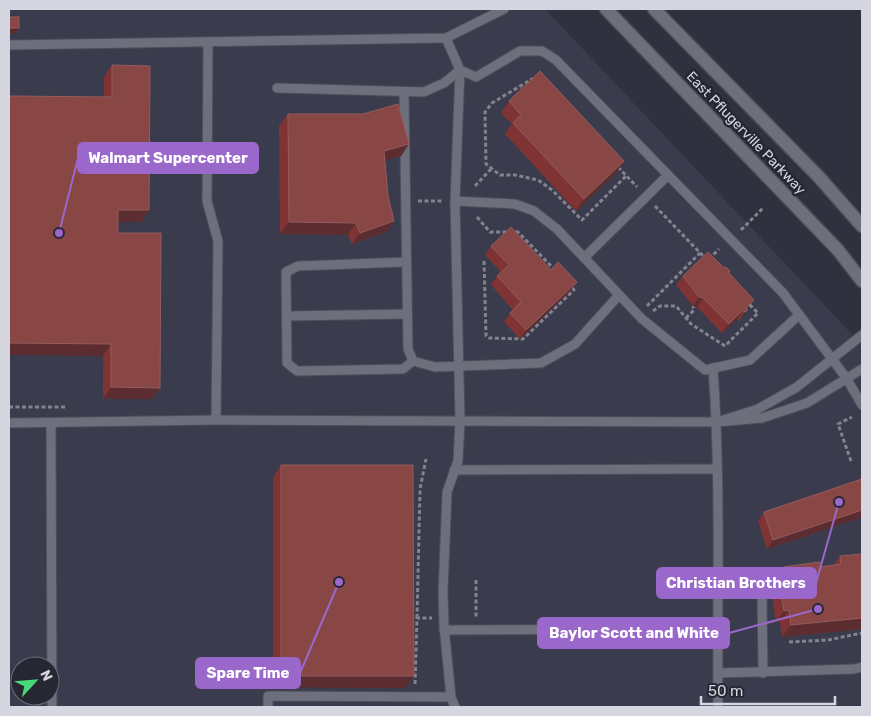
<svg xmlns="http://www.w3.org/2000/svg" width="871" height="716" viewBox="0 0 871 716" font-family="Rubik,sans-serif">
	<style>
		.built { fill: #3a3c4e; fill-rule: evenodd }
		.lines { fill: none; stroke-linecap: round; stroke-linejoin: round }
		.lane-casing { stroke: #4d4e58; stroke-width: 11 }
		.secondary-casing { stroke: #4d4e58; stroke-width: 15 }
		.path { stroke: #82838e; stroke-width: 3; stroke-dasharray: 4 2.5; stroke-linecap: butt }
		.lane { stroke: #6d6f7d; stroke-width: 9 }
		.secondary { stroke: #6d6f7d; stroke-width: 12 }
		.wall { fill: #7f3433 }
		.shaded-wall { fill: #5b2c30 }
		.building { fill: #884645; stroke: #945c5e }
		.labels { text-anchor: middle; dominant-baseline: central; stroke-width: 5; stroke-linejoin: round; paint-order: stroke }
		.street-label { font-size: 14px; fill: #d5d6df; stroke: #262733 }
		.leader { fill: none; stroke: #9a68ca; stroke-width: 2 }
		.callout-dot { fill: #9a68ca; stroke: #262733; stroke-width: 2 }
		.callout { fill: #9a68ca; stroke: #9a68ca; stroke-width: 2 }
		.callout-label { font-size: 15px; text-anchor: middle; font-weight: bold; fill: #fff }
	</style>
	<rect width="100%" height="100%" fill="#30313e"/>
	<path class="built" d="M9 9H545L862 345V707H9ZM20 666H50V696H20Z"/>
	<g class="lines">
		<defs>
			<g id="lane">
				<polyline points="498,9 494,14 504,9"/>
				<polyline points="446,38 460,70 476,77 520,51 542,51 556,60 783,293 847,379 862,405"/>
				<polyline points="208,42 207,201 218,241 216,420"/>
				<polyline points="9,45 446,38 494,14"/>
				<polyline points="460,70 455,201 515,204 534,211 557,229 642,319 705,370 750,360 799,315"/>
				<polyline points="277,88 424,92 444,83 460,70"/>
				<polyline points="404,92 408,349 413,361 435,367 541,363 575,344 619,295"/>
				<polyline points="584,258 668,175"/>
				<polyline points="406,262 298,266 286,272 287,363 297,371 403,369 413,361"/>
				<polyline points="287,316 407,314"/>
				<polyline points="862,335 797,387 758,409 717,422 762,418 807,403 862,369"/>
				<path d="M713 368C721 481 717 594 718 707"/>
				<polyline points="9,423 216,420 717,422"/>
				<polyline points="51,423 52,707"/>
				<polyline points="454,470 717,469"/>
				<polyline points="762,594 763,673"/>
				<polyline points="444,630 717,629"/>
				<polyline points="718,673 854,669 862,667"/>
				<polyline points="451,697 444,626 443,592 447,492 458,461 460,421 455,201"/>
				<polyline points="268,707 268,696 451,697 455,707"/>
			</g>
			<g id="secondary">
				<polyline points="606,9 838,250 862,281"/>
				<polyline points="654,9 818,176 862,226"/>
			</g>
		</defs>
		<use href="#lane" class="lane-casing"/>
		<use href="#secondary" class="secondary-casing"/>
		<g class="path">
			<polyline points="533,81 532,79 492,103 485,112 486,164 500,175 515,175 538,180 552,190 582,220 626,176"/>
			<polyline points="618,167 637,187"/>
			<polyline points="475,186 492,168"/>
			<polyline points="418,201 442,201"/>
			<polyline points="655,206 705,258"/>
			<polyline points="477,217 490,232 518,232 554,269"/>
			<polyline points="741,230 763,208"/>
			<polyline points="709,259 719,249"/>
			<polyline points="484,261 486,336 489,338 523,339 574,290 571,286"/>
			<polyline points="647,306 700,253"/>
			<polyline points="653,311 660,306 676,306 691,324 725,346 758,313 747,302"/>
			<polyline points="686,318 694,310 693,306"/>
			<polyline points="9,407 66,407"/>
			<polyline points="851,461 838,424 852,417"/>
			<polyline points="476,580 476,617"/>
			<polyline points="417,618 420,489 426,459"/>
			<polyline points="789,642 828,640 862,633"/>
			<polyline points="415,684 417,618 432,618"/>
		</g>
		<use href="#lane" class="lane"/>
		<use href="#secondary" class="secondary"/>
	</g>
	<g class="wall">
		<polygon points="112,65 149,210 141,222 118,222 118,233 152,399 103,399 104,77"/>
		<polygon points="509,101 624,161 616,173 576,211 505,134 512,124 501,113"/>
		<polygon points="288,114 409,144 401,156 385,160 388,196 394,221 386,232 352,244 348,235 280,234 279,126"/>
		<polygon points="491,246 551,270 577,282 570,291 520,339 504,322 510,313 513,310 491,285 497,276 501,272 485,255"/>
		<polygon points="724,268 729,273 747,309 739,321 737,319 722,333 697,307 693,306 676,285 683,276"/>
		<polygon points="281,465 414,676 405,688 273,687 273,477"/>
		<polygon points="862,476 862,517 767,549 758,521 764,512 860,479"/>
		<polygon points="862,554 862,629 782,637 780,622 776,622 772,596 776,591 775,578 783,567 820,567 834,565 840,556"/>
	</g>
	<g class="shaded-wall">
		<polygon points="9,28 19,28 15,34 9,34"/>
		<polygon points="409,144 401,156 376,162 384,151"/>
		<polygon points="624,161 616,173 576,211 584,199"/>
		<polygon points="118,210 149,210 141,222 110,222"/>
		<polygon points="394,221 386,232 352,244 360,233"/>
		<polygon points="289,222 356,223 348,235 280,234"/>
		<polygon points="577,282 570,291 520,339 526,330"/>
		<polygon points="699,297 703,298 697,307 693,306"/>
		<polygon points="743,310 737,319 722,333 729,324"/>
		<polygon points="9,343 111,344 103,356 9,355"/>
		<polygon points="111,387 160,388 152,399 103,399"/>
		<polygon points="862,510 862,517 767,549 773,540"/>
		<polygon points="789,610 780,622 776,622 784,611"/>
		<polygon points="862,618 862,629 782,637 791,625"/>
		<polygon points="281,676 414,676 405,688 273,687"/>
	</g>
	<g class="building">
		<rect x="9" y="17" width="10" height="11"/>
		<polygon points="112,65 150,66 149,210 118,210 118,233 161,233 160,388 111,387 111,344 9,343 9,96 112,97"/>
		<polygon points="540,71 624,161 584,199 513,123 521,115 509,101"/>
		<polygon points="398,104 409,144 384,151 388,196 394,221 360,233 356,223 289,222 288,114 363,114"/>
		<polygon points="511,227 551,270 558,262 577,282 526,330 510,313 521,302 497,276 509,265 491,246"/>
		<polygon points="708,252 724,268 726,267 730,271 729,273 754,300 746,308 748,310 745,312 743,310 729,324 703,298 699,297 683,276"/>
		<polygon points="281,465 413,465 414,676 281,676"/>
		<polygon points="862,479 862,510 773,540 764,512"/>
		<polygon points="862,554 862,618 791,625 789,610 784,611 780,585 785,584 783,567 820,562 820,567 841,564 840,556"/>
	</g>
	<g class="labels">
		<g class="street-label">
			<text transform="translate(746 133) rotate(46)">East Pflugerville Parkway</text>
		</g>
	</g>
	<path class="leader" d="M59 233L78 158M839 502L816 583M818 609L729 633M339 582L300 673"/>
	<g class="callout-dot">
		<circle cx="59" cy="233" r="5"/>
		<circle cx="839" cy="502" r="5"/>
		<circle cx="818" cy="609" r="5"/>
		<circle cx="339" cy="582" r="5"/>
	</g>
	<g class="callout">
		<rect x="78" y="143" width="180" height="30" rx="5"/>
		<rect x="657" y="568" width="159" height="30" rx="5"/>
		<rect x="538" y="618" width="191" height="30" rx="5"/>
		<rect x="196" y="658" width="104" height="30" rx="5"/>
	</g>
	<g class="callout-label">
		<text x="168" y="163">Walmart Supercenter</text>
		<text x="736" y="588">Christian Brothers</text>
		<text x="634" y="638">Baylor Scott and White</text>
		<text x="248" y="678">Spare Time</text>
	</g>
	<rect width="871" height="716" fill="none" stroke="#d5d6df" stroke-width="20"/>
	<g transform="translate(35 681) rotate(64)"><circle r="24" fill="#262733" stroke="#6c6d78"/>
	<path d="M0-4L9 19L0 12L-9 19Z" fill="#4ad778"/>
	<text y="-8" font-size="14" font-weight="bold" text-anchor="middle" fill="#d5d6df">N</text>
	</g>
	<path d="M701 696v8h134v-8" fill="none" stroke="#d5d6df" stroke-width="2.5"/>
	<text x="708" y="696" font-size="15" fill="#d5d6df" stroke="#262733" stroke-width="4" paint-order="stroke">50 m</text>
</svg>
